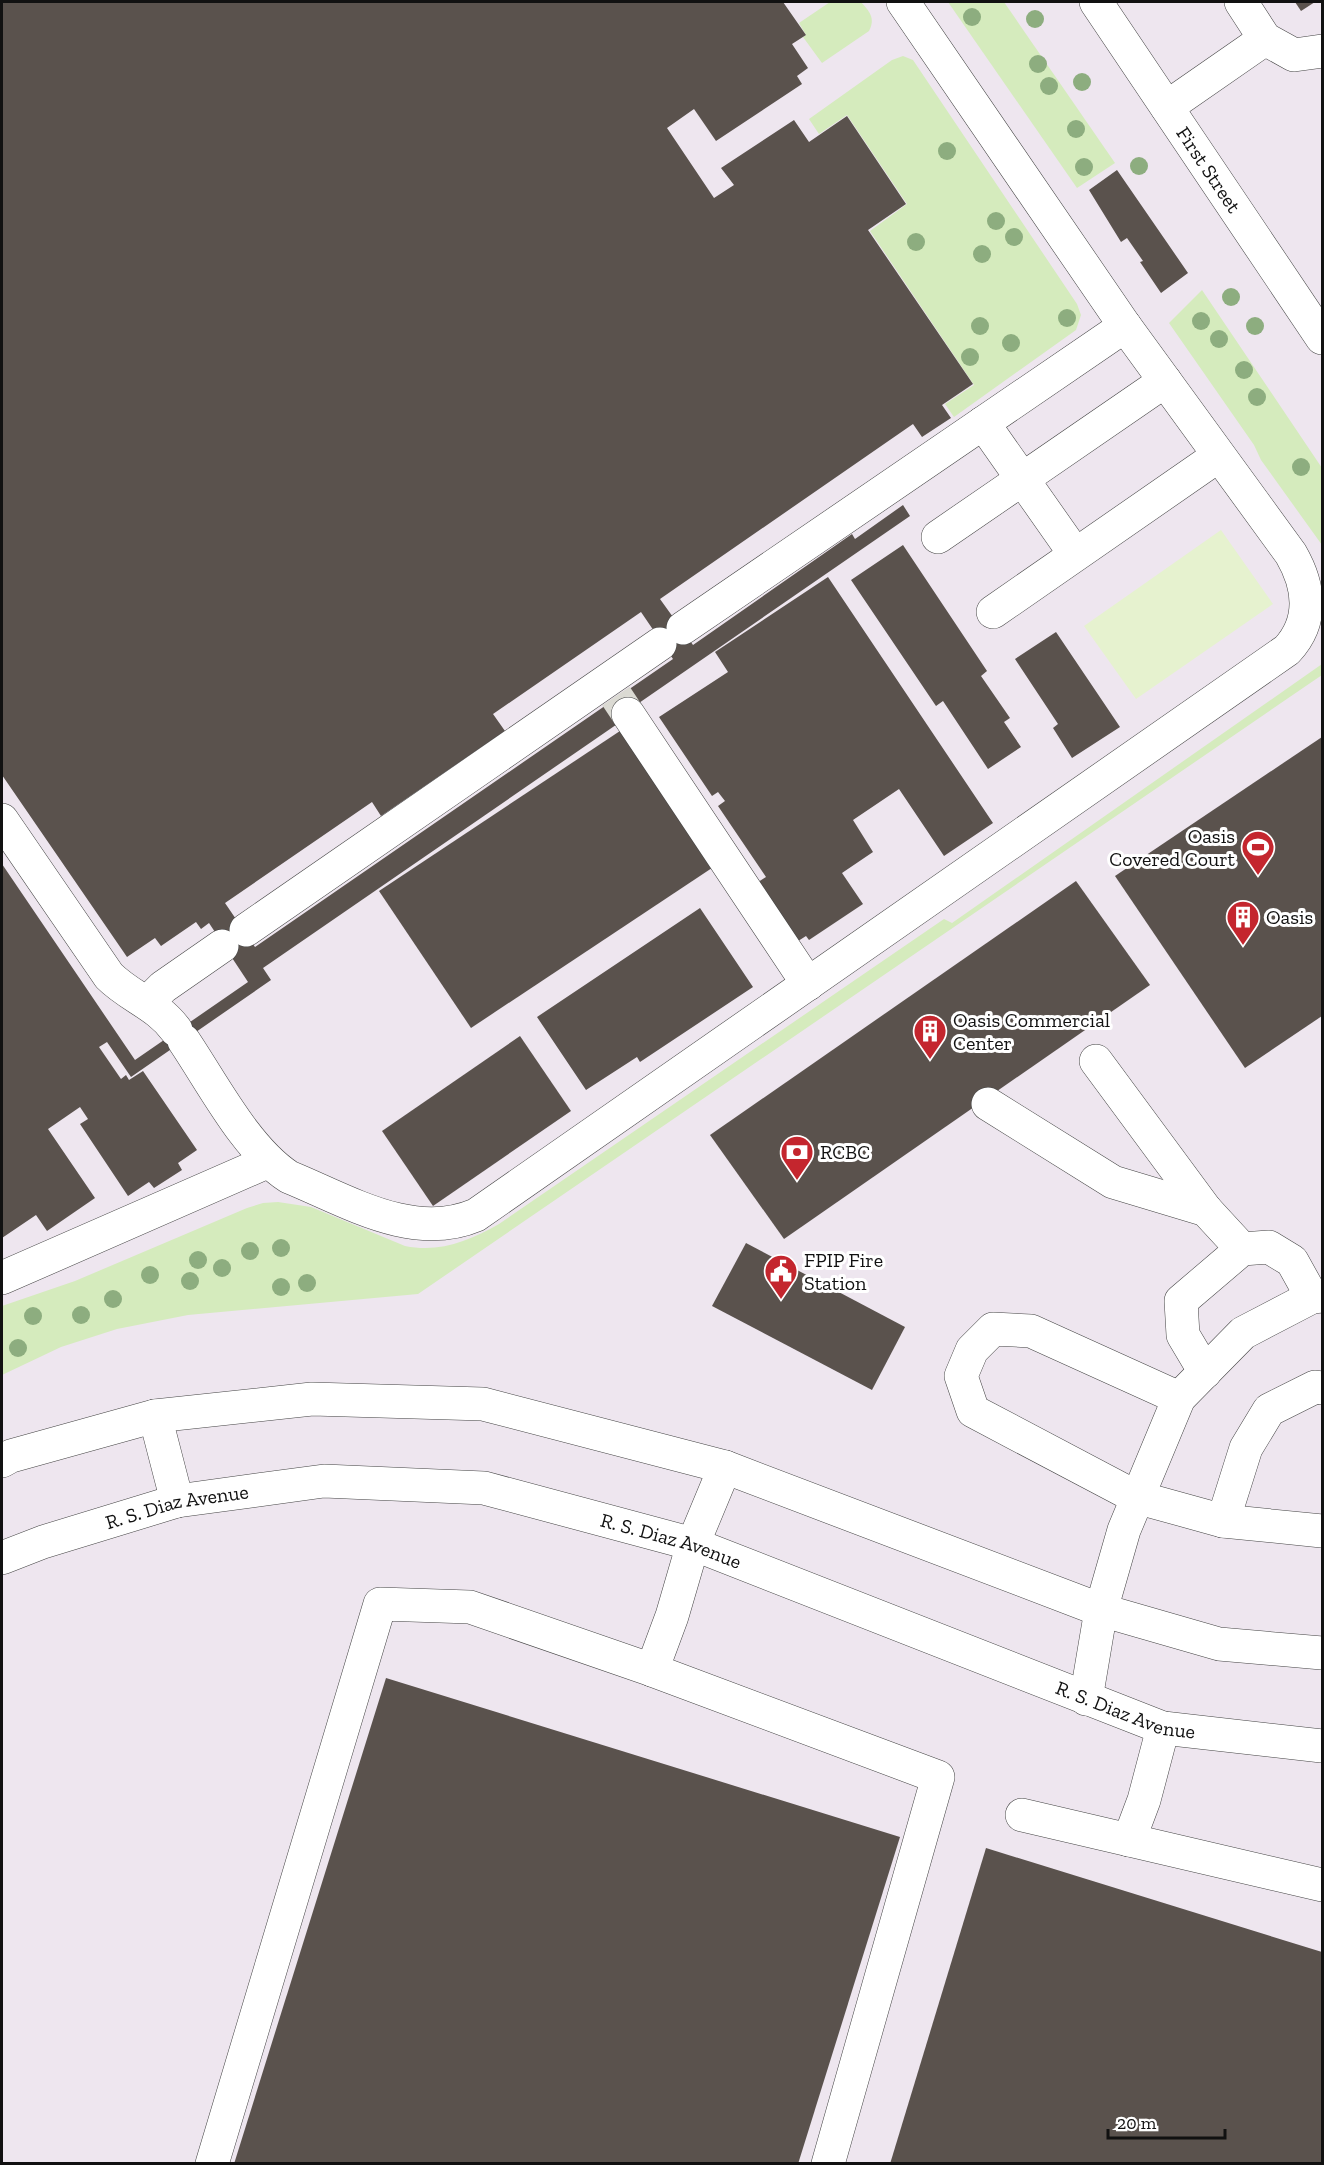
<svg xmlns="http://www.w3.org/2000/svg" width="1324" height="2165" viewBox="0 0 1324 2165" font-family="'Zilla Slab',serif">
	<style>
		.industrial { fill: #eee6ef }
		.green { fill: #d5ebbd }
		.pitch { fill: #e6f2cf }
		.building { fill: #5a524d; fill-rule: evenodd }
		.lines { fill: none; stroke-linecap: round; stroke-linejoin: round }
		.minor-tunnel { stroke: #dbdad3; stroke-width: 33; stroke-dasharray: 33 16; stroke-linecap: butt }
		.minor-casing { stroke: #444; stroke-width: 34 }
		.minor { stroke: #fff; stroke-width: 33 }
		.tree { fill: #8dad7f }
		.labels { text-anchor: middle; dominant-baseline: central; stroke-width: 6; stroke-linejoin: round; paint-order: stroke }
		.street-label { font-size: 20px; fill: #111; stroke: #fff }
		.poi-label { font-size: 20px; fill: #111; stroke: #fff; text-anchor: start }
	</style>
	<rect width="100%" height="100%" fill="#fffdf5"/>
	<polygon class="industrial" points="2,2 1322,2 1322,2163 2,2164"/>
	<g class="green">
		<path d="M830 2H861C869 11 876 18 869 31L822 63 803 37 806 35 799 23Z"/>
		<polygon points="948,2 1004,2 1115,163 1077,188"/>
		<polygon points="903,56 913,60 1077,304 1081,315 1076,330 954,417 945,404 974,385 870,231 907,204 847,115 819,134 809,119 892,60"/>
		<polygon points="1202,290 1322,468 1322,545 1261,460 1254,445 1169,323"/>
		<path d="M1322 664V675L418 1294 188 1315 117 1329 61 1347 2 1375V1306L75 1281 247 1208 263 1203 278 1202 311 1207 405 1246C440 1253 469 1241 499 1224L944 919 952 923Z"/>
	</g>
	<polygon class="pitch" points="1221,530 1273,604 1136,699 1084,626"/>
	<g class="building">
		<path d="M2 2H783L806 35 792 44 808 68 797 76 802 84 716 141 694 109 667 128 714 198 734 185 721 168 794 120 809 142 847 116 906 204 868 230 973 384 942 405 951 418 922 437 913 424 660 599 693 645 852 534 855 539 903 505 910 516 623 714 626 718 263 968 271 980 131 1077 107 1042 99 1047 121 1079 126 1075 129 1080 143 1071 197 1150 178 1163 182 1170 154 1188 149 1182 128 1196 80 1124 88 1119 80 1107 48 1129 95 1198 47 1231 36 1215 2 1238V864L135 1060 248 982 209 923 201 929 196 922 161 946 155 938 127 957 2 775ZM641 612 673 659 255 947 225 903 372 802 381 816 505 731 493 714Z"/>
		<polygon points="1295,2 1315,2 1301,11"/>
		<polygon points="1117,170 1188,273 1161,293 1140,262 1143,261 1127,238 1121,242 1089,190"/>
		<polygon points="903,545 987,671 981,676 1010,718 1004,722 1021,747 988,769 943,701 936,706 851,580"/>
		<polygon points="828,577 993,823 944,856 899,789 853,820 873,852 842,873 863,904 809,940 806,936 795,943 755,884 766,877 718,806 725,801 718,792 712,796 659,717 728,672 715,652"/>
		<polygon points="1056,632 1120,727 1072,758 1053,728 1058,724 1015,659"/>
		<polygon points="626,727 718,864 471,1028 379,891"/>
		<polygon points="1322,737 1322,1016 1245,1068 1115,876"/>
		<polygon points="1076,881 1150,985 784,1239 710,1135"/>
		<polygon points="700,908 753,987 640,1062 637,1057 586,1090 537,1017"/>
		<polygon points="520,1036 571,1111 433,1206 382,1131"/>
		<polygon points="746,1243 905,1327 872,1390 712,1306"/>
		<polygon points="386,1678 900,1837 798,2164 234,2164"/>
		<polygon points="986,1848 1322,1952 1322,2164 890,2164"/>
	</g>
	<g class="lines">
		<polyline class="minor-tunnel" points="616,696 628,714"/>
		<defs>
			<g id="minor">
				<path id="s1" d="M1096 2 1322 338"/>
				<polyline points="1241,2 1265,39 1294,55 1322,51"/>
				<polyline points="1167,107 1265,39"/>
				<polyline points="983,423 1075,554"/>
				<polyline points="938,537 1165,381"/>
				<polyline points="993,612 1218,456"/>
				<polyline points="683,628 1125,326"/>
				<polyline points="628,714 808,984"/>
				<path d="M2 820 109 976C130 997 158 1005 176 1030"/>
				<polyline points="246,930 660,644"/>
				<polyline points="147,1003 163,987 222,946"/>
				<path d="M184 1041C213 1084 246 1149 289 1177 348 1201 413 1242 476 1215L1287 650C1314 621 1310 587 1291 554L1125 326 903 2"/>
				<polyline points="1096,1061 1206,1210"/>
				<polyline points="988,1104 1113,1182 1206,1210 1242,1249"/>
				<polyline points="2,1278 267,1162"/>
				<polyline points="1205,1372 1183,1335 1181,1301 1242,1249 1269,1247 1292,1261 1312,1297"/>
				<polyline points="1179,1398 1031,1331 993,1329 972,1350 961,1376 973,1411 1136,1497 1223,1521 1322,1531"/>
				<polyline points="155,1416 177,1501"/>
				<polyline points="2,1461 11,1456 155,1416 312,1399 483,1404 725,1467 1101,1610 1219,1644 1322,1653"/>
				<polyline points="1223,1521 1246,1448 1269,1410 1315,1387 1322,1388"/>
				<path id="s2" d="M2 1558 43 1542 177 1501 324 1481 484 1488 693 1544 1163 1728 1322 1746"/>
				<polyline points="652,1670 672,1616 693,1544 725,1467"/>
				<polyline points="1086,1699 1101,1610 1124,1530 1179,1398 1243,1333 1312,1297 1322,1296"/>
				<polyline points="1022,1815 1322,1885"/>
				<polyline points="1129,1840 1144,1800 1163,1728"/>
				<polyline points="212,2164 380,1604 470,1607 652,1670 938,1777 828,2164"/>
			</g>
		</defs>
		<use href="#minor" class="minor-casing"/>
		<use href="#minor" class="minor"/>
	</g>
	<g class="tree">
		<circle cx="972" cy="17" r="9"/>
		<circle cx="1035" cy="19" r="9"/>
		<circle cx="1038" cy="64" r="9"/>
		<circle cx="1082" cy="82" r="9"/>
		<circle cx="1049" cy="86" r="9"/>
		<circle cx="1076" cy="129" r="9"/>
		<circle cx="947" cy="151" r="9"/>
		<circle cx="1139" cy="166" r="9"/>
		<circle cx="1084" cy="167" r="9"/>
		<circle cx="996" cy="221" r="9"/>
		<circle cx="1014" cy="237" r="9"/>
		<circle cx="916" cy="242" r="9"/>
		<circle cx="982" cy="254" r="9"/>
		<circle cx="1231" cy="297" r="9"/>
		<circle cx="1067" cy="318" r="9"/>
		<circle cx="1201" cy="321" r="9"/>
		<circle cx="980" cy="326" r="9"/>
		<circle cx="1255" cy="326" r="9"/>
		<circle cx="1219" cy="339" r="9"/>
		<circle cx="1011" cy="343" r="9"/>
		<circle cx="970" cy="357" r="9"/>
		<circle cx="1244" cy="370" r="9"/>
		<circle cx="1257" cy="397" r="9"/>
		<circle cx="1301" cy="467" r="9"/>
		<circle cx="281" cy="1248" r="9"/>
		<circle cx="250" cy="1251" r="9"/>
		<circle cx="198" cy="1260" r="9"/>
		<circle cx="222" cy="1268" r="9"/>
		<circle cx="150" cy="1275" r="9"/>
		<circle cx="190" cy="1281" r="9"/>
		<circle cx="307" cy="1283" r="9"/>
		<circle cx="281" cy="1287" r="9"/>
		<circle cx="113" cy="1299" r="9"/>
		<circle cx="81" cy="1315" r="9"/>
		<circle cx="33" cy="1316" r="9"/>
		<circle cx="18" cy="1348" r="9"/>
	</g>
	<defs>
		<symbol id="stadium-pin" viewBox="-11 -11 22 30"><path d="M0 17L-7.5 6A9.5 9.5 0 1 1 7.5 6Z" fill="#c4262e" stroke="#fff"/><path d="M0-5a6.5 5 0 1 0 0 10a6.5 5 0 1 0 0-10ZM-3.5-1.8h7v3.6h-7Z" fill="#fff"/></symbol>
		<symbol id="building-pin" viewBox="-11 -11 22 30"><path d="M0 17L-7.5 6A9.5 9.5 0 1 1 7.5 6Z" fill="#c4262e" stroke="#fff"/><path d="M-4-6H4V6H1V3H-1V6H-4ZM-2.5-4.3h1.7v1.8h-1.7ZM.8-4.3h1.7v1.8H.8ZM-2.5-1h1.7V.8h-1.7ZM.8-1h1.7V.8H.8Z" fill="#fff"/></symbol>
		<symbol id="bank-pin" viewBox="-11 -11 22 30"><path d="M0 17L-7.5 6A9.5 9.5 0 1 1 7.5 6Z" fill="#c4262e" stroke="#fff"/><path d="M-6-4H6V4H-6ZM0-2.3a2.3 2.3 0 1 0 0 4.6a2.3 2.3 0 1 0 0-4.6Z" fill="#fff"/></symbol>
		<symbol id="civic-pin" viewBox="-11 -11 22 30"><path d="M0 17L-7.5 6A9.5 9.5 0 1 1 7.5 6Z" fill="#c4262e" stroke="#fff"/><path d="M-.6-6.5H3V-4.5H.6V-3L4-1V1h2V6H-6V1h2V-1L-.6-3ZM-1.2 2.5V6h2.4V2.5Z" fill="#fff"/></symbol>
	</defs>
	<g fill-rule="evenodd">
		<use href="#stadium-pin" x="1239" y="828" width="38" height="52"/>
		<use href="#building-pin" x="1224" y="898" width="38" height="52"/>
		<use href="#building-pin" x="911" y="1012" width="38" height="52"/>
		<use href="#bank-pin" x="778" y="1133" width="38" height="52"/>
		<use href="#civic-pin" x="762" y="1252" width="38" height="52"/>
	</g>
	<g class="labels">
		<g class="street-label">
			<text stroke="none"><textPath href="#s1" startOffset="202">First Street</textPath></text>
			<text stroke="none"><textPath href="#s2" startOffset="183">R. S. Diaz Avenue</textPath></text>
			<text stroke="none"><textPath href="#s2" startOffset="687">R. S. Diaz Avenue</textPath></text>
			<text stroke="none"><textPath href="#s2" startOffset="1173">R. S. Diaz Avenue</textPath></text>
		</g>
		<g class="poi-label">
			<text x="1235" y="836" text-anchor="end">Oasis<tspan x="1235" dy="23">Covered Court</tspan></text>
			<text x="1266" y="917">Oasis</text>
			<text x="953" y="1020">Oasis Commercial<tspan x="953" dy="23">Center</tspan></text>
			<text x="820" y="1152">RCBC</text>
			<text x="804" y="1260">FPIP Fire<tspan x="804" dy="23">Station</tspan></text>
		</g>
	</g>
	<rect width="1324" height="2165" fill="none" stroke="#111111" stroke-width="6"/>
	<path d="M1108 2129v9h117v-9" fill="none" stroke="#111111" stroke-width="3"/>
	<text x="1117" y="2129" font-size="18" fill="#111111" stroke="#ffffff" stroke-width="4.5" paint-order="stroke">20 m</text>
</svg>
